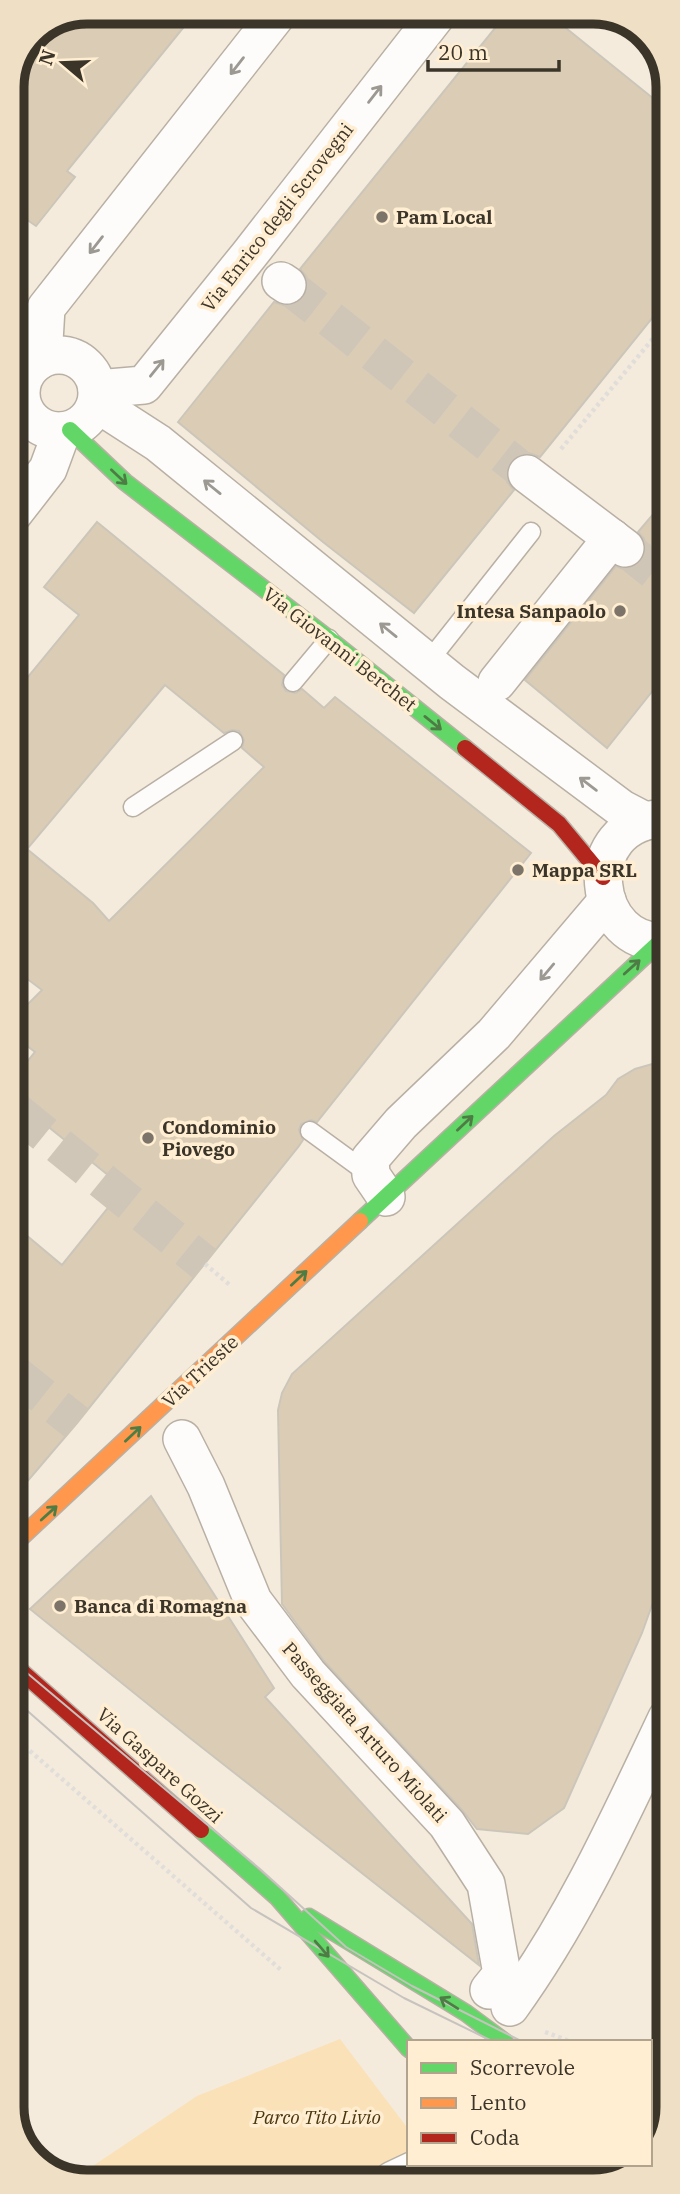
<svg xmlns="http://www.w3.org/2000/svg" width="680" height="2194" viewBox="0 0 680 2194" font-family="'IBM Plex Serif',serif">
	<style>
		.green { fill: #fae1b8 }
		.building { fill: #dbcdb5; stroke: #ccc6ba; stroke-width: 2; fill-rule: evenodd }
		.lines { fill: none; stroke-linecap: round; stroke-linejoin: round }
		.street-tunnel { stroke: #cfc6b8; stroke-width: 37; stroke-dasharray: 37 18; stroke-linecap: butt }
		.lane-casing { stroke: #b8b0a4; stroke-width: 21 }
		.street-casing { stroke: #b8b0a4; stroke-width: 40 }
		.fast-casing { stroke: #b8b0a4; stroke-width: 19 }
		.slow-casing { stroke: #b8b0a4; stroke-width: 19 }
		.jam-casing { stroke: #b8b0a4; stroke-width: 19 }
		.path { stroke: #e1deda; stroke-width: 4.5; stroke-dasharray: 3.5 3.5; stroke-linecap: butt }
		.lane { stroke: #fdfcfa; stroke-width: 18 }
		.street { stroke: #fdfcfa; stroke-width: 37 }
		.fast { stroke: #63d668; stroke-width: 16 }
		.slow { stroke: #ff974d; stroke-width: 16 }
		.jam { stroke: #b3261e; stroke-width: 16 }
		.tram { stroke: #c6c3bf; stroke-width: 2 }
		.oneway { stroke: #9c9892 }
		.oneway2 { stroke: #4d7d45 }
		.poi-dot { fill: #7c7468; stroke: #ffeed2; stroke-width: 2.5 }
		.labels { text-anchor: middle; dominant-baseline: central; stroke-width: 7; stroke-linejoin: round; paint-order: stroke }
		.street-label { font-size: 19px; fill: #3b3429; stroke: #ffeed2 }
		.poi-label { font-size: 19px; font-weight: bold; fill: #3b3429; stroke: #ffeed2; text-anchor: start }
		.park-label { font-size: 19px; font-style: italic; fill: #4b370f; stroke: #ffeed2 }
		.rim { fill: none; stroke: #3b3429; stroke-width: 9 }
	</style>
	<rect width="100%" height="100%" fill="#f4ebdc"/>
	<polygon class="green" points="340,2039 409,2130 409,2164 435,2164 447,2180 82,2182 75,2178 197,2096"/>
	<g class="building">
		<polygon points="88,12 196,12 67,171 75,177 36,226 13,210 12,83 35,34"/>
		<polygon points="508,12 546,12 665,108 666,301 540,457 529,453 518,455 511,461 506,472 507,482 514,490 414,613 323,542 178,422 274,302 286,306 297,303 304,297 308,286 306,276 300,269"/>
		<polygon points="666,499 666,674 607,748 525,680 616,566 623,569 633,568 641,561 646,550 644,539 638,532"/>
		<path d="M97 522 284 675 282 685 286 691 296 693 302 689 324 708 335 697 531 853 317 1122 311 1120 301 1124 299 1130 303 1140 299 1146 77 1423 14 1497V1225L62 1265 124 1188 14 1099V1078L35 1052 13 1035V1019L42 990 13 968V695L79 615 44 587ZM165 685 224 733 232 730 239 731 244 740 242 748 264 767 109 921 93 903 27 849Z"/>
		<polygon points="666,1060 667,1563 642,1633 564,1808 528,1834 477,1829 462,1810 324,1661 282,1604 278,1410 282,1393 292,1374 554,1136 606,1095 618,1079 635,1069"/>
		<polygon points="151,1496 274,1688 265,1697 472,1924 479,1965 190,1738 30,1609"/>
	</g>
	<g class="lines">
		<g class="street-tunnel">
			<polyline points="287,285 527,474"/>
			<polyline points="625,548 666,581"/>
			<polyline points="16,1111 205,1264"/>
			<polyline points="14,1373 77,1423"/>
		</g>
		<defs>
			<g id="lane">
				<polyline points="428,662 531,532"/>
				<polyline points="293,682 329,639"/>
				<polyline points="133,807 233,741"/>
				<polyline points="310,1131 369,1174"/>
			</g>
			<g id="street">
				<polyline points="281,281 287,285"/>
				<polyline points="13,332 37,362"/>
				<circle cx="59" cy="393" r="38"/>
				<polyline points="43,358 46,308 279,12"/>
				<polyline points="97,389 144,385 249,255 439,12"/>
				<polyline points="96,403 158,443 452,682 622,809 645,821"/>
				<polyline points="527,474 625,548"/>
				<polyline points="13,514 48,469 62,431"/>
				<polyline points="497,682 612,538"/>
				<path d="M665 818C573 823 593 949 666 941"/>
				<polyline points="386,1197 371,1175 370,1159 401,1123 494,1034 607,901"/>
				<polyline points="182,1439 206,1486 253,1601 308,1674 447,1824 486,1884 502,1974 489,1990"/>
				<path d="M510 2007C574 1919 620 1817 667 1718"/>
				<polyline points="393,2180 427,2164"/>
			</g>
			<g id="fast">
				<polyline points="70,430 125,482 329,639 465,748"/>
				<polyline points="360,1221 661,941"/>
				<polyline points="201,1830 277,1897 409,2049"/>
				<polyline points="309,1917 466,2013 505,2042"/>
				<polyline points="650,2100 668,2106"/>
				<polyline points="501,2164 513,2180"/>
				<polyline points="541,2180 545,2164"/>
			</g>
			<polyline id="slow" points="14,1544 360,1221"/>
			<g id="jam">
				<polyline points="465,748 559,824 603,877"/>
				<polyline points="14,1665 201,1830"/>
			</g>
		</defs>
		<use href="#lane" class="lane-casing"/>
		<use href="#street" class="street-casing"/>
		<use href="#fast" class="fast-casing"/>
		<use href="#slow" class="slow-casing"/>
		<use href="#jam" class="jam-casing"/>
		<g class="path">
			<polyline points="561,449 666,323"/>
			<polyline points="14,1108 16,1111"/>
			<polyline points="205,1264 231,1286"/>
			<polyline points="14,1737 281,1970"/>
			<polyline points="545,2032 572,2042"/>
		</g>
		<use href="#lane" class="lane"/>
		<use href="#street" class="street"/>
		<use href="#fast" class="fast"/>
		<use href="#slow" class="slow"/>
		<use href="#jam" class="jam"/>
		<g class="tram">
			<polyline points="14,1662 260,1869 346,1947 412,1986 523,2042"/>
			<polyline points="14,1699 251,1908 404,1998 494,2042"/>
			<polyline points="650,2093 668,2100"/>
			<polyline points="650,2112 664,2118"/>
		</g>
	</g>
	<defs><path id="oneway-shaft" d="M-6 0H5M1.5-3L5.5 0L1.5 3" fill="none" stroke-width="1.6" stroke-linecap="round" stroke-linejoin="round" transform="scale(1.75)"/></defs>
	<g class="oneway">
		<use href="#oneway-shaft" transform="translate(237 66) rotate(128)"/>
		<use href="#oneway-shaft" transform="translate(375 94) rotate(-52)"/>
		<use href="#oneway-shaft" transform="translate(96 245) rotate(128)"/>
		<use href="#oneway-shaft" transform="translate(157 368) rotate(-51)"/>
		<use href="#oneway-shaft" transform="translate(212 487) rotate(-141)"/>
		<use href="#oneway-shaft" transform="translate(388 630) rotate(-141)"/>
		<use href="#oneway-shaft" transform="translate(588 784) rotate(-143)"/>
		<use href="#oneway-shaft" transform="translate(547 972) rotate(130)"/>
	</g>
	<g class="oneway2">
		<use href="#oneway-shaft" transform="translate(119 477) rotate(43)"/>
		<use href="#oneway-shaft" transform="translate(433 723) rotate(39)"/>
		<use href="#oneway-shaft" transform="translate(632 967) rotate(-42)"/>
		<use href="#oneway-shaft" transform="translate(465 1123) rotate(-43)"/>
		<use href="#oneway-shaft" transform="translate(299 1278) rotate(-43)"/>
		<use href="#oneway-shaft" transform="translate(133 1434) rotate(-43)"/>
		<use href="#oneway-shaft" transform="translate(49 1513) rotate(-42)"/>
		<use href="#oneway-shaft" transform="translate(322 1949) rotate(49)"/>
		<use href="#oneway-shaft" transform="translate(449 2003) rotate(-148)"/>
	</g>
	<g class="poi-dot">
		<circle cx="382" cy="217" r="7"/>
		<circle cx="620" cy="611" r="7"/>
		<circle cx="518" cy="870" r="7"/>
		<circle cx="148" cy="1138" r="7"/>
		<circle cx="60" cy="1606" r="7"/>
	</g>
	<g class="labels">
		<g class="street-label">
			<text transform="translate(277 217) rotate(-52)">Via Enrico degli Scrovegni</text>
			<text transform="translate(340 649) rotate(38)">Via Giovanni Berchet</text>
			<text transform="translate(200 1371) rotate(-43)">Via Trieste</text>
			<text transform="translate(365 1732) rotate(48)">Passeggiata Arturo Miolati</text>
			<text transform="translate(160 1765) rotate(42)">Via Gaspare Gozzi</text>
		</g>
		<g class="poi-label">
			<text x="396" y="217">Pam Local</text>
			<text x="606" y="611" text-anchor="end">Intesa Sanpaolo</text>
			<text x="532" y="870">Mappa SRL</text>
			<text x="162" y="1127">Condominio<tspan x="162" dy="22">Piovego</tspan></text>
			<text x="74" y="1606">Banca di Romagna</text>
		</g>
		<g class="park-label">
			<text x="317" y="2117">Parco Tito Livio</text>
		</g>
	</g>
	<path d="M0 0H680V2194H0ZM87 24H593A63 63 0 0 1 656 87V2107A63 63 0 0 1 593 2170H87A63 63 0 0 1 24 2107V87A63 63 0 0 1 87 24Z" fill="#efdfc4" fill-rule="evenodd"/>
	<path class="rim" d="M87 24H593A63 63 0 0 1 656 87V2107A63 63 0 0 1 593 2170H87A63 63 0 0 1 24 2107V87A63 63 0 0 1 87 24Z"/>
	<rect x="407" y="2040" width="245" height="126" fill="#ffeed2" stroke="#b1a48e" stroke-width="2"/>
	<rect x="421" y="2063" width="35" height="10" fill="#63d668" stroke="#b1a48e" stroke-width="2"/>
	<text x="470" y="2075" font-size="21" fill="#3b3429">Scorrevole</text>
	<rect x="421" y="2098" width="35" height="10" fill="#ff974d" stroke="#b1a48e" stroke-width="2"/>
	<text x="470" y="2110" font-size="21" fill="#3b3429">Lento</text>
	<rect x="421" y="2133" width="35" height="10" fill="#b3261e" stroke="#b1a48e" stroke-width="2"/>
	<text x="470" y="2145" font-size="21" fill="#3b3429">Coda</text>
	<g transform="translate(63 63) rotate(289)" stroke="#ffeed2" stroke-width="5" paint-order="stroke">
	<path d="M0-5L12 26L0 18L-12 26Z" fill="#3b3429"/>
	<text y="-10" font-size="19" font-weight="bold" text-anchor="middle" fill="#3b3429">N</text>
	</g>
	<path d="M428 60v10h131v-10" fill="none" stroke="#3b3429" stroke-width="3.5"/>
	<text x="438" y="60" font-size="21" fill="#3b3429" stroke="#ffeed2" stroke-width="5" paint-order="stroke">20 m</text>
</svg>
